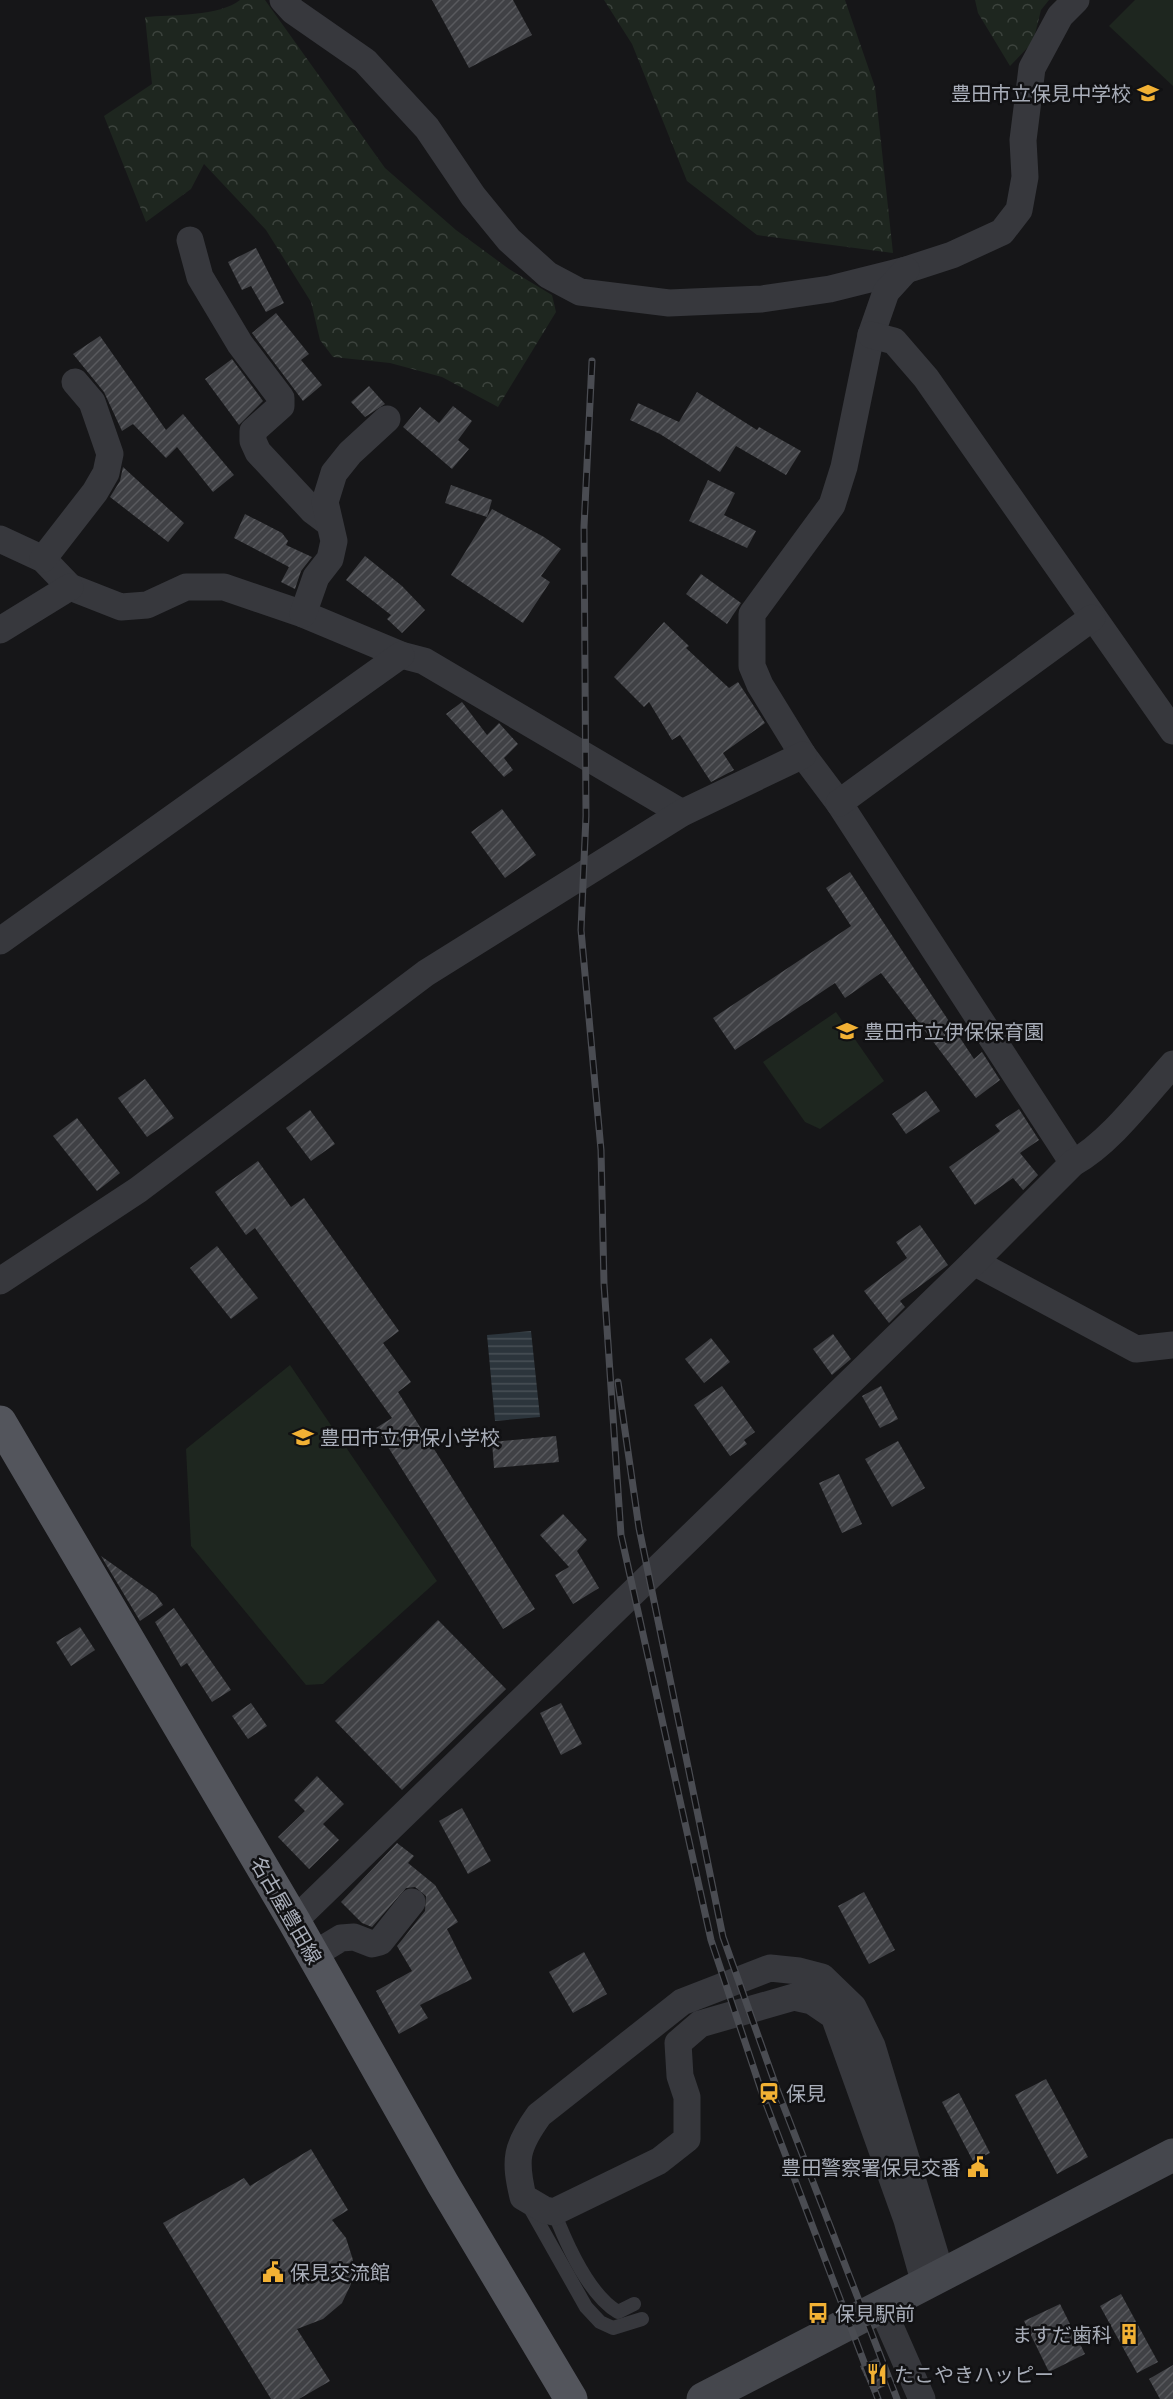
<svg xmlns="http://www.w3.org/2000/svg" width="1173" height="2399" viewBox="0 0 1173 2399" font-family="'Golos Text','Noto Sans JP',sans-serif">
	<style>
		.forest { fill: url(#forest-crowns) }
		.pitch { fill: #1e261f }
		.water { fill: url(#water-rules) }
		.building { fill: url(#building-hatch) }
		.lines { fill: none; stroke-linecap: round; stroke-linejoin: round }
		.lane { stroke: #37383d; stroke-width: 14 }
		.street { stroke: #37383d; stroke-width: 27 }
		.secondary { stroke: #45474d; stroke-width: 33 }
		.primary { stroke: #53555c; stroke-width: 33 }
		.rail-casing { stroke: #4a4c52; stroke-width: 7 }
		.rail { stroke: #111113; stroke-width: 4.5; stroke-dasharray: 14; stroke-linecap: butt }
		.labels { text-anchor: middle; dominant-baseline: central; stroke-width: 5; stroke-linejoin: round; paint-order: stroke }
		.poi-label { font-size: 20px; fill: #a8adb8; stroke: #111113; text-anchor: start }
		.street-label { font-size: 20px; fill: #a8adb8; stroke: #111113 }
	</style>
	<defs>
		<pattern id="forest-crowns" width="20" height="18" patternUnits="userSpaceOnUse" patternTransform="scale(1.5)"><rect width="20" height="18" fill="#1e261f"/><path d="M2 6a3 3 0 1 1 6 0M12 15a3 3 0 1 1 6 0" fill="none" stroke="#3c433d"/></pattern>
		<pattern id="water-rules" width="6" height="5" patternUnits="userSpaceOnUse" patternTransform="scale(1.5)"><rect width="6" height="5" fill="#2c353c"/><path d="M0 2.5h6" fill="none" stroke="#485056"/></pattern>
		<pattern id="building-hatch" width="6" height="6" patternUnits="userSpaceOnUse" patternTransform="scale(1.5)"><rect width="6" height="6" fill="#404145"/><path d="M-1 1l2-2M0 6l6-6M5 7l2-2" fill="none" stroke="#595a5e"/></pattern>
	</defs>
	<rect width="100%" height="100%" fill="#161618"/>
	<g class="forest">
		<path d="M240 0H265L385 168 456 230 509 269 552 295 556 312 498 407 442 377 390 363 333 357 320 340 311 302 266 230 204 164 191 189 146 222 104 116 152 84 145 17C170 15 221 16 240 0Z"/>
		<polygon points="604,0 845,0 875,87 893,253 757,235 687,181 632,44"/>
		<polygon points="975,0 1049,0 1041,10 1033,42 1010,66 978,13"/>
	</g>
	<g class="pitch">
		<polygon points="1135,0 1173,0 1173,86 1109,26"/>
		<polygon points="836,1012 884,1081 820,1129 805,1122 763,1062"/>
		<polygon points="290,1365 437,1581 323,1684 306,1685 191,1546 186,1449"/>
	</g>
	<polygon class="water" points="531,1331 540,1417 495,1421 487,1335"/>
	<g class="building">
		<polygon points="432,0 513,0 532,35 469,68"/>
		<polygon points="256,248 284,303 266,312 251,286 242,290 228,262"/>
		<polygon points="276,313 309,354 301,360 322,385 303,401 252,333"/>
		<polygon points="100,336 166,430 183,414 234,475 213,492 177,447 166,458 133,424 122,431 104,392 73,354"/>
		<polygon points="232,359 263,401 239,425 205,379"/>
		<polygon points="369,386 385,404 365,417 351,402"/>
		<polygon points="697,392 757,430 759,427 801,451 786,475 736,446 720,472 660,434 630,420 638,403 679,422"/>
		<polygon points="453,406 472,421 458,440 469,449 452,469 403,427 420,407 439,423"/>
		<polygon points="123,467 184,523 168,542 110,497 120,481"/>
		<polygon points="708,480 735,493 724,515 756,531 747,548 689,521"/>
		<polygon points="451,485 492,500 487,517 445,503"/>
		<polygon points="492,509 544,537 561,549 541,576 550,582 523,623 451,575"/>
		<polygon points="245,514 282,533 288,541 286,545 312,557 301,571 295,589 281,582 289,567 234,538"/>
		<polygon points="365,556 402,586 425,610 402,633 387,619 391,615 346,580"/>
		<polygon points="701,574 741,603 727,624 686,594"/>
		<polygon points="664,622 689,646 686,648 729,688 738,682 765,723 723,753 734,770 711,782 680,735 672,740 649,702 644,707 614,677"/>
		<polygon points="462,702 487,735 499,723 518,744 504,758 513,770 504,777 446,714"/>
		<polygon points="502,809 536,855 505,878 471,832"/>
		<polygon points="850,872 974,1059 982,1052 1000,1080 976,1098 881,973 845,998 835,983 735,1050 713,1018 851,926 826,888"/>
		<polygon points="145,1079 174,1118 147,1137 118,1098"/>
		<polygon points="926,1091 940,1111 906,1134 892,1114"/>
		<polygon points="1019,1109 1039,1140 1020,1153 1038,1175 1023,1190 1013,1178 975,1205 949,1167 1000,1131 995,1125"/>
		<polygon points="310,1110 335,1144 311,1161 286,1128"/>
		<polygon points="77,1118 120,1173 97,1191 53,1136"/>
		<polygon points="258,1161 291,1207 304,1198 399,1331 383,1343 411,1382 398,1392 535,1609 503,1629 376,1428 392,1418 255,1228 246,1235 215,1192"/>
		<polygon points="920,1225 948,1265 900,1301 905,1307 889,1323 864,1291 907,1258 896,1242"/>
		<polygon points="217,1246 258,1298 231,1319 190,1268"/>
		<polygon points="833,1334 851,1359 832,1375 813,1349"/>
		<polygon points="711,1338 730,1362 704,1383 685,1359"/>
		<polygon points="722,1386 755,1432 744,1440 747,1444 730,1456 694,1405"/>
		<polygon points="881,1386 898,1419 880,1428 862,1396"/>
		<polygon points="556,1436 559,1462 494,1468 492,1442"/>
		<polygon points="898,1441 925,1488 892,1507 865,1459"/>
		<polygon points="839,1474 862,1524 842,1533 819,1483"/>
		<polygon points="563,1514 587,1540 577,1551 599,1588 573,1604 555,1575 569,1567 540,1535"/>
		<polygon points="101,1556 156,1595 163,1605 140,1621"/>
		<polygon points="174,1608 231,1690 212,1702 187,1663 181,1667 155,1622"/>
		<polygon points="438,1620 506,1689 402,1790 335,1721"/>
		<polygon points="80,1627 95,1650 71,1666 56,1642"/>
		<polygon points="251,1703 267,1726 248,1739 232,1716"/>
		<polygon points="561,1703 582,1744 561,1755 540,1713"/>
		<polygon points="317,1776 344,1804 323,1824 339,1840 309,1869 278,1837 305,1811 294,1800"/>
		<polygon points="462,1808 491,1861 468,1874 439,1821"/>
		<polygon points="397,1843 414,1856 408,1863 435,1885 458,1922 447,1929 472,1979 420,2005 428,2018 399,2034 376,1991 412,1971 397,1946 425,1911 426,1896 415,1887 406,1888 372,1927 362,1923 341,1902"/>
		<polygon points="864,1892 895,1950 869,1964 838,1906"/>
		<polygon points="584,1952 607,1994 573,2013 549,1972"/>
		<polygon points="1046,2079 1088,2157 1057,2174 1015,2095"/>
		<polygon points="959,2093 990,2153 973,2161 942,2102"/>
		<polygon points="311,2149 348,2210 332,2220 346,2238 353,2260 351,2284 342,2303 323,2319 297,2329 330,2381 299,2399 271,2399 163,2223 244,2178 250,2186"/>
		<polygon points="1121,2294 1158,2362 1137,2373 1100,2306"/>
		<polygon points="1060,2304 1085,2354 1049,2372 1024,2321"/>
		<polygon points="882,2356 894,2382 872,2392 860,2366"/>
		<polygon points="1173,2365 1173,2399 1160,2399 1149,2379"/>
	</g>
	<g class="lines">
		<g class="lane">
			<polyline points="529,2206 586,2307 600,2322 613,2328 642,2319"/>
			<path d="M554 2212C566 2243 589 2295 618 2312L634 2304"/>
		</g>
		<g class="street">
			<polyline points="283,0 293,11 365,61 427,128 473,196 509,240 548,275 580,292 669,303 762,299 830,289 906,270 952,255 1002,232 1019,210 1025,177 1023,140 1032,68 1060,16 1076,0"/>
			<polyline points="190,240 200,277 240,344 281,398 281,406 253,431 253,441 258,452 313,511 329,523"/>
			<polyline points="906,270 886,292 871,335 844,467 832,505 752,614 752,666 760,685 803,755 839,803 1073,1163"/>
			<polyline points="871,335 894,341 926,378 1173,731"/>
			<polyline points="0,539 43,559 70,587 121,607 147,605 186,587 224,587 303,614 401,655 424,661 682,813"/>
			<polyline points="43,559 95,492 106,473 110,454 92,402 75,382"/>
			<polyline points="303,614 316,577 330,559 334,541 325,502 334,473 350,453 387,419"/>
			<polyline points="0,630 70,587"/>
			<polyline points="839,803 1092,618"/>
			<polyline points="0,941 401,655"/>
			<polyline points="974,1262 1136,1349 1173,1345"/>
			<polyline points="0,1281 138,1190 426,973 682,813 803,755"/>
			<path d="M294 1921 974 1262 1073 1163C1110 1143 1145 1095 1173 1064"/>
			<polyline points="313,1955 341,1938 354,1937 372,1944 380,1942 412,1902"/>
			<path d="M925 2284 907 2220 834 2016 812 2001 794 1997 700 2024 678 2043 680 2076 687 2097V2139L659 2161 554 2212 545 2210 523 2197C514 2159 516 2147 539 2115L682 2002 770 1968 799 1971 822 1977 853 2007 872 2046 941 2274"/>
			<polyline points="882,2308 922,2399"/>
		</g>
		<polyline class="secondary" points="703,2399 1173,2155"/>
		<polyline class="primary" points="0,1422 294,1921 443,2184 571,2399"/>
		<defs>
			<g id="rail">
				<polyline points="592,361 584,527 586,816 581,930 601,1150 604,1284 621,1535 711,1940 762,2093 878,2399"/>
				<polyline points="618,1382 639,1528 723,1937 777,2089 897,2399"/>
			</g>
		</defs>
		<use href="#rail" class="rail-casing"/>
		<use href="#rail" class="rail"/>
	</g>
	<defs>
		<symbol id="school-bare" viewBox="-9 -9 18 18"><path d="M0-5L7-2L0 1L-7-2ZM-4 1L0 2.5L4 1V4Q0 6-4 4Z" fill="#f2b134" stroke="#111113" stroke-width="2.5" paint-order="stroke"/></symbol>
		<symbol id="station-bare" viewBox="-9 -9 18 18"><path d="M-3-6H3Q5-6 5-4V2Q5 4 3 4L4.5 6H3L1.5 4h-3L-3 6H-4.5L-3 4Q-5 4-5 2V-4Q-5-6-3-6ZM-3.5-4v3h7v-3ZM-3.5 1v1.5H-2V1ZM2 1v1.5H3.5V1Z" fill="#f2b134" stroke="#111113" stroke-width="2.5" paint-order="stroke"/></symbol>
		<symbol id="civic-bare" viewBox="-9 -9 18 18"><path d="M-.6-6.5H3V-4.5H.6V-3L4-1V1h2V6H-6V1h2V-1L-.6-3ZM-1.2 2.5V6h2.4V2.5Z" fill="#f2b134" stroke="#111113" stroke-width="2.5" paint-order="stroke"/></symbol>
		<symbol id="bus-bare" viewBox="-9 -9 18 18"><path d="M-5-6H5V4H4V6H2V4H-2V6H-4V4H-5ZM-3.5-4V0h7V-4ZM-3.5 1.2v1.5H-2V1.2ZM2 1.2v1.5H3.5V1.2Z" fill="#f2b134" stroke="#111113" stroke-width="2.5" paint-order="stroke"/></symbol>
		<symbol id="building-bare" viewBox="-9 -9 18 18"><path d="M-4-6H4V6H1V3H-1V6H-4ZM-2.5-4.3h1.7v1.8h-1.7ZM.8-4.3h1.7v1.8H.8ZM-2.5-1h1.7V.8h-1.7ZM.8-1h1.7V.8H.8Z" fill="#f2b134" stroke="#111113" stroke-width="2.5" paint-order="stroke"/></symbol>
		<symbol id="restaurant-bare" viewBox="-9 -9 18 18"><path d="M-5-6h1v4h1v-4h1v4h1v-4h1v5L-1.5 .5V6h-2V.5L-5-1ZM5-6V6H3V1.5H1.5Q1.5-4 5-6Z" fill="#f2b134" stroke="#111113" stroke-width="2.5" paint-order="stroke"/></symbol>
	</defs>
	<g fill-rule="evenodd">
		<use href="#school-bare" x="1133" y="78" width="30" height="30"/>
		<use href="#school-bare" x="832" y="1016" width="30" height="30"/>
		<use href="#school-bare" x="288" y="1422" width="30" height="30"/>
		<use href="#station-bare" x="754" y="2078" width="30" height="30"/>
		<use href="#civic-bare" x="963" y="2152" width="30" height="30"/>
		<use href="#civic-bare" x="258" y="2257" width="30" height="30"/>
		<use href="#bus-bare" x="803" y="2298" width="30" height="30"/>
		<use href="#building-bare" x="1114" y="2319" width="30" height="30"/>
		<use href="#restaurant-bare" x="862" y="2359" width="30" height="30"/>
	</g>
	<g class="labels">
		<g class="poi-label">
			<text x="1131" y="93" text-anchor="end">豊田市立保見中学校</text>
			<text x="864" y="1031">豊田市立伊保保育園</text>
			<text x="320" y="1437">豊田市立伊保小学校</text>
			<text x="786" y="2093">保見</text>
			<text x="961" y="2167" text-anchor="end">豊田警察署保見交番</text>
			<text x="290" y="2272">保見交流館</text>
			<text x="835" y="2313">保見駅前</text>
			<text x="1112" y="2334" text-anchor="end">ますだ歯科</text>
			<text x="894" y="2374">たこやきハッピー</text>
		</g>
		<g class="street-label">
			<text transform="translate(287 1910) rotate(60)">名古屋豊田線</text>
		</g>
	</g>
</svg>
